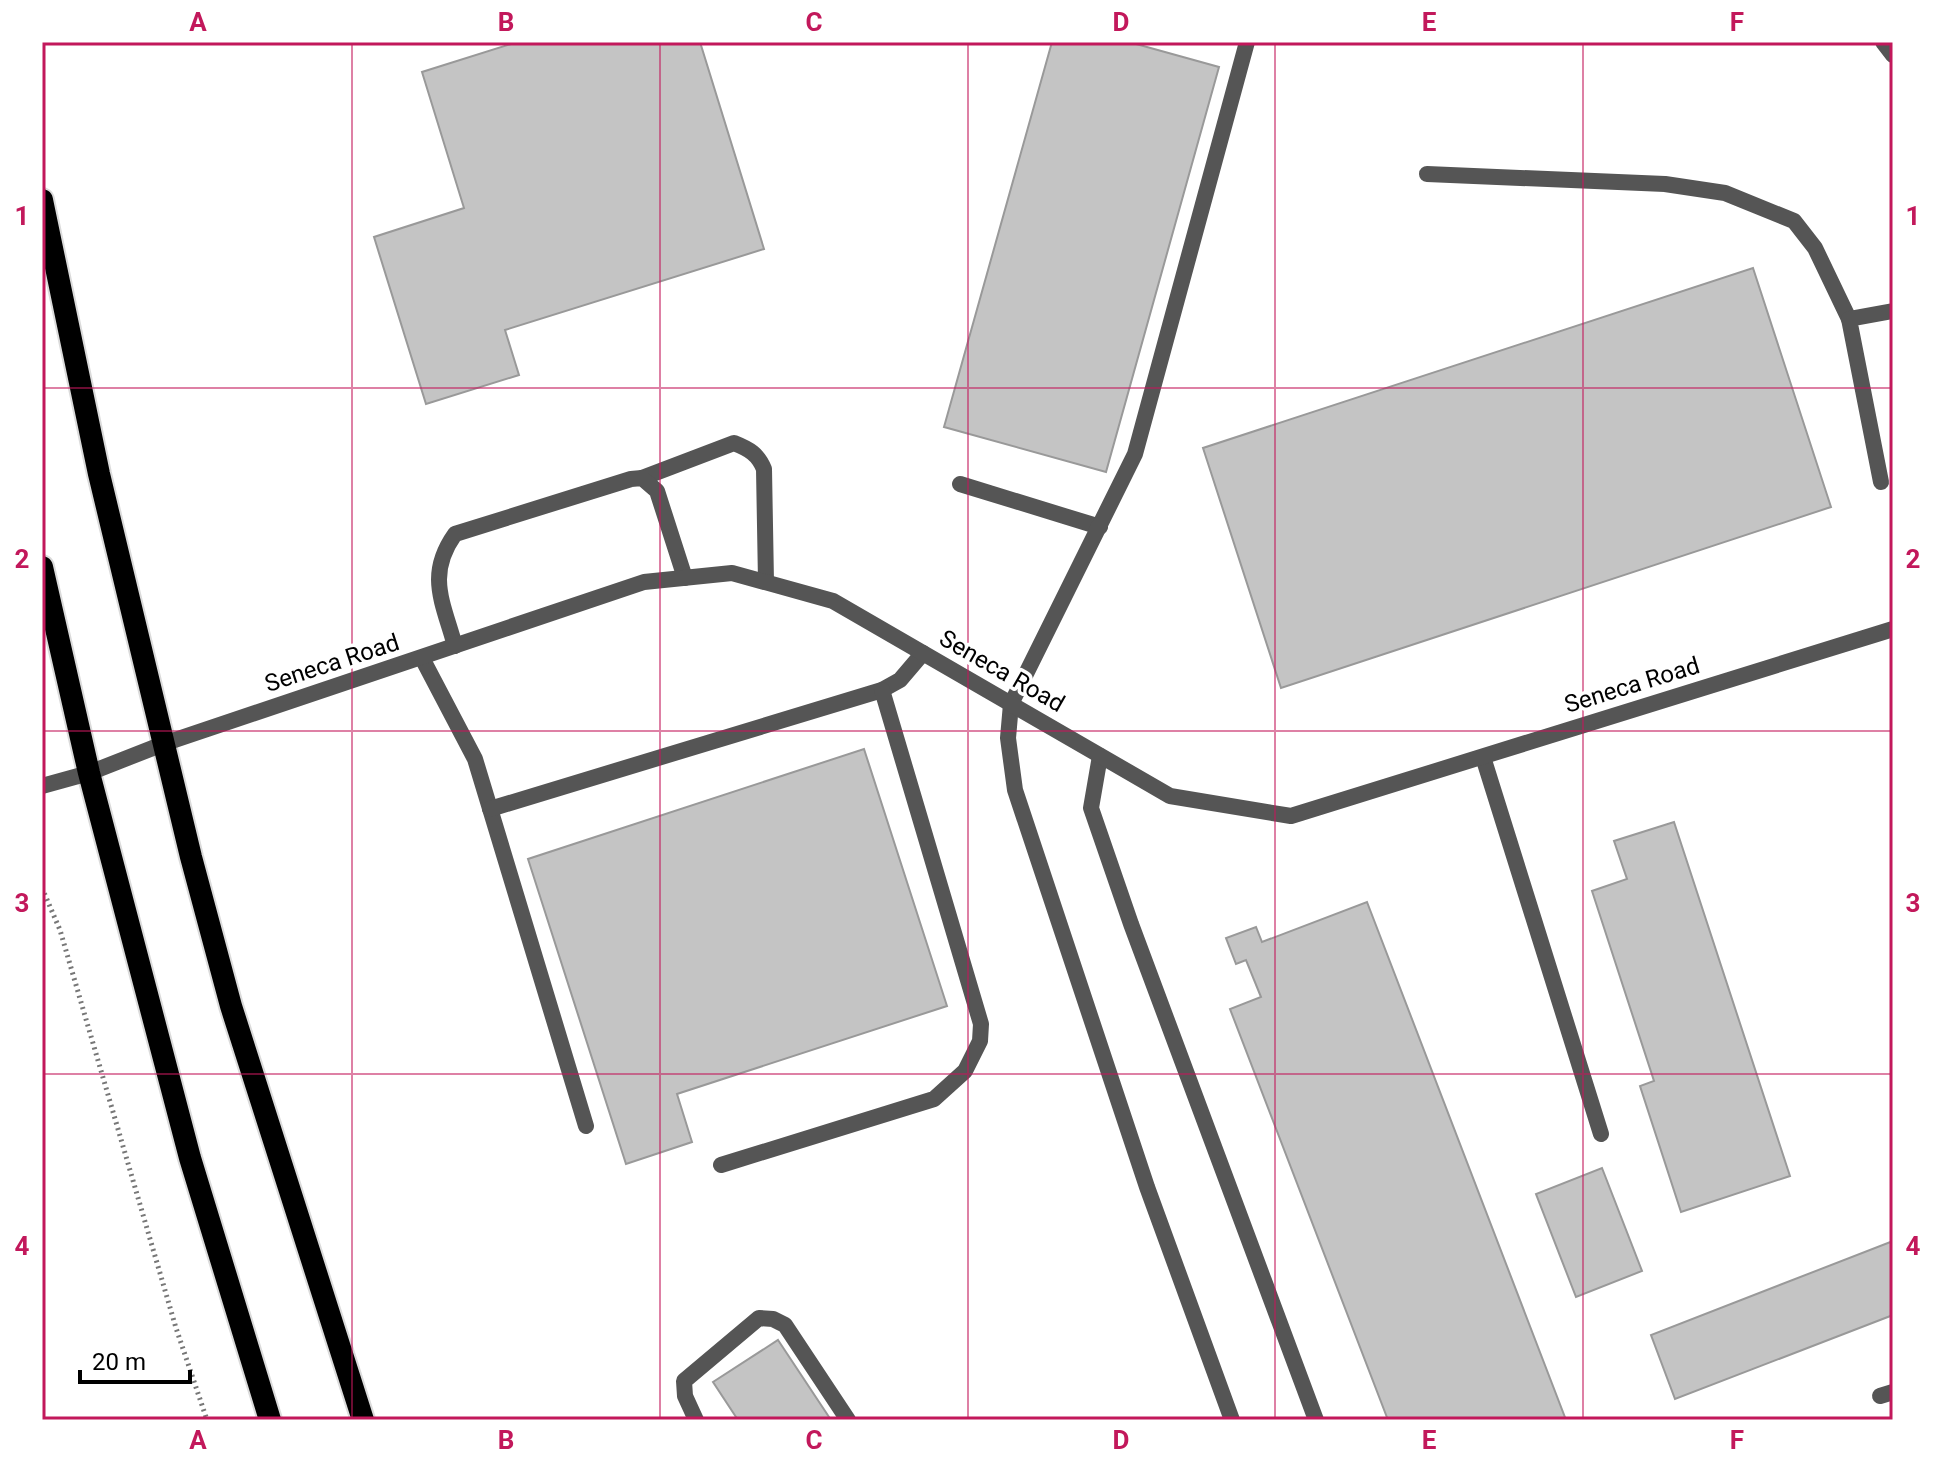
<svg xmlns="http://www.w3.org/2000/svg" width="1935" height="1462" viewBox="0 0 1935 1462" font-family="Roboto,sans-serif">
	<style>
		.building { fill: #c4c4c4; stroke: #999; stroke-width: 2 }
		.lines { fill: none; stroke-linecap: round; stroke-linejoin: round }
		.trunk-casing { stroke: #dbdbdb; stroke-width: 26 }
		.path { stroke: #777; stroke-width: 5; stroke-dasharray: 2 4; stroke-linecap: butt }
		.service { stroke: #555; stroke-width: 16 }
		.minor { stroke: #555; stroke-width: 16 }
		.tertiary { stroke: #555; stroke-width: 16 }
		.trunk { stroke: #000; stroke-width: 22 }
		.grid { fill: none; stroke: #c2185b; stroke-width: 2; stroke-opacity: 0.55 }
		.labels { text-anchor: middle; dominant-baseline: central; stroke-width: 7; stroke-linejoin: round; paint-order: stroke }
		.street-label { font-size: 24px; fill: #000; stroke: #fff }
		.neatline { fill: none; stroke: #c2185b; stroke-width: 3 }
		.grid-label { font-size: 26px; text-anchor: middle; font-weight: bold; fill: #c2185b }
	</style>
	<rect width="100%" height="100%" fill="#fff"/>
	<g class="building">
		<polygon points="517,42 700,42 764,249 505,330 519,375 426,404 374,237 464,208 422,72"/>
		<polygon points="1052,42 1129,42 1219,67 1106,472 944,427"/>
		<polygon points="1753,268 1831,507 1281,688 1203,448"/>
		<polygon points="864,749 947,1006 677,1094 692,1142 626,1164 528,859"/>
		<polygon points="1674,822 1790,1176 1681,1212 1640,1086 1654,1081 1592,891 1627,879 1614,841"/>
		<polygon points="1367,902 1566,1420 1388,1420 1230,1009 1261,997 1246,960 1236,964 1226,938 1256,927 1262,942"/>
		<polygon points="1602,1168 1642,1271 1576,1297 1536,1194"/>
		<polygon points="1893,1241 1893,1315 1675,1399 1651,1335"/>
		<polygon points="778,1340 831,1420 738,1420 713,1382"/>
	</g>
	<g class="lines">
		<defs>
			<g id="trunk">
				<polyline points="42,200 99,474 191,857 231,1006 363,1420"/>
				<polyline points="42,567 89,773 190,1158 270,1420"/>
			</g>
		</defs>
		<use href="#trunk" class="trunk-casing"/>
		<polyline class="path" points="42,888 60,930 176,1328 207,1420"/>
		<g class="service">
			<polyline points="1427,174 1665,184 1725,193 1794,221 1815,248 1849,319"/>
			<path d="M642 478 734 443C749 449 758 454 764 469L766 582"/>
			<polyline points="1881,482 1849,319 1893,311"/>
			<polyline points="960,484 1100,527"/>
			<path d="M455 646C443 602 426 575 455 534L631 479 642 478 657 491 685 578"/>
			<polyline points="422,658 475,759 586,1126"/>
			<polyline points="1100,756 1091,808 1131,924 1316,1420"/>
			<polyline points="1483,757 1601,1134"/>
			<polyline points="490,809 882,690 900,680 923,653"/>
			<polyline points="721,1165 934,1099 965,1071 980,1041 981,1024 882,690"/>
			<polyline points="1880,1396 1893,1392"/>
			<polyline points="696,1420 685,1396 684,1381 759,1318 773,1319 785,1325 848,1420"/>
			<polyline points="1232,1420 1147,1187 1015,790 1008,738 1011,704 1135,454 1247,42"/>
		</g>
		<polyline class="minor" points="42,786 89,773"/>
		<g class="tertiary">
			<polyline points="1883,42 1893,55"/>
			<polyline points="89,773 163,744 644,582 732,573 833,601 1170,796 1291,816 1893,629"/>
		</g>
		<use href="#trunk" class="trunk"/>
	</g>
	<path class="grid" d="M352 42V1420M660 42V1420M968 42V1420M1275 42V1420M1583 42V1420M42 388H1893M42 731H1893M42 1074H1893"/>
	<g class="labels">
		<g class="street-label">
			<text transform="translate(332 663) rotate(-18)">Seneca Road</text>
			<text transform="translate(1002 671) rotate(30)">Seneca Road</text>
			<text transform="translate(1632 685) rotate(-17)">Seneca Road</text>
		</g>
	</g>
	<rect width="1935" height="1462" fill="none" stroke="#ffffff" stroke-width="88"/>
	<path d="M80 1370v12h110v-12" fill="none" stroke="#000000" stroke-width="4"/>
	<text x="92" y="1370" font-size="24" fill="#000000" stroke="#ffffff" stroke-width="6" paint-order="stroke">20 m</text>
	<rect x="44" y="44" width="1847" height="1374" class="neatline"/>
	<g class="grid-label">
		<text x="198" y="31">A</text>
		<text x="506" y="31">B</text>
		<text x="814" y="31">C</text>
		<text x="1121" y="31">D</text>
		<text x="1429" y="31">E</text>
		<text x="1737" y="31">F</text>
		<text x="22" y="225">1</text>
		<text x="1913" y="225">1</text>
		<text x="22" y="568">2</text>
		<text x="1913" y="568">2</text>
		<text x="22" y="912">3</text>
		<text x="1913" y="912">3</text>
		<text x="22" y="1255">4</text>
		<text x="1913" y="1255">4</text>
		<text x="198" y="1449">A</text>
		<text x="506" y="1449">B</text>
		<text x="814" y="1449">C</text>
		<text x="1121" y="1449">D</text>
		<text x="1429" y="1449">E</text>
		<text x="1737" y="1449">F</text>
	</g>
</svg>
